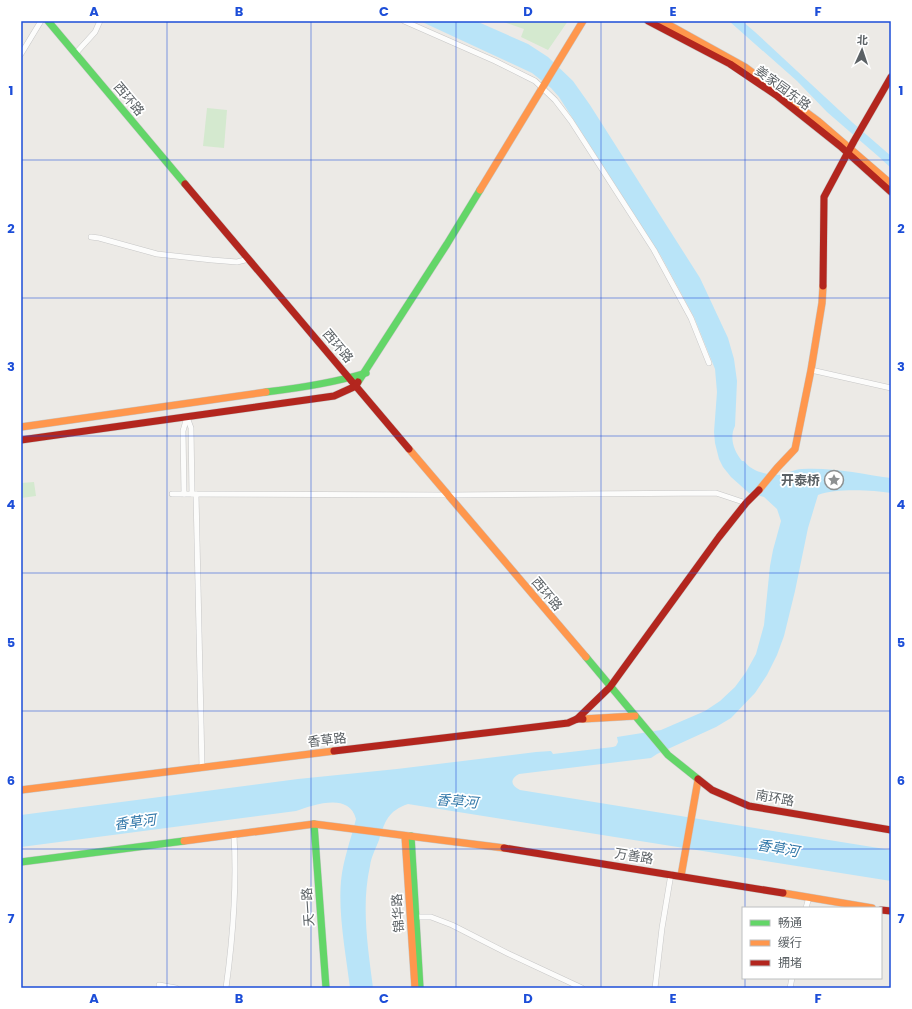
<svg xmlns="http://www.w3.org/2000/svg" width="912" height="1009" viewBox="0 0 912 1009" font-family="Poppins,'Noto Sans SC',sans-serif">
	<style>
		.green { fill: #d4e9cf }
		.water { fill: #b9e4f8 }
		.lines { fill: none; stroke-linecap: round; stroke-linejoin: round }
		.street-casing { stroke: #c7c7c7; stroke-width: 6 }
		.fast-casing { stroke: #c7c7c7; stroke-width: 8 }
		.slow-casing { stroke: #c7c7c7; stroke-width: 8 }
		.jam-casing { stroke: #c7c7c7; stroke-width: 8 }
		.street { stroke: #fcfcfb; stroke-width: 5 }
		.fast { stroke: #63d668; stroke-width: 7 }
		.slow { stroke: #ff974d; stroke-width: 7 }
		.jam { stroke: #b3261e; stroke-width: 7 }
		.grid { fill: none; stroke: #1d4ed8; stroke-width: 1; stroke-opacity: 0.55 }
		.labels { text-anchor: middle; dominant-baseline: central; stroke-width: 3.5; stroke-linejoin: round; paint-order: stroke }
		.street-label { font-size: 13px; fill: #5b6165; stroke: #fff }
		.poi-label { font-size: 13px; font-weight: bold; fill: #5b6165; stroke: #fff; text-anchor: end }
		.water-label { font-size: 14px; font-style: italic; fill: #3278a9; stroke: #fff }
		.neatline { fill: none; stroke: #1d4ed8; stroke-width: 1.5 }
		.grid-label { font-size: 13px; text-anchor: middle; font-weight: bold; fill: #1d4ed8 }
	</style>
	<rect width="100%" height="100%" fill="#eceae6"/>
	<g class="green">
		<polygon points="501,21 568,21 548,50 521,37 524,29"/>
		<polygon points="207,108 227,110 224,148 203,146"/>
		<polygon points="34,482 36,496 21,498 21,483"/>
	</g>
	<g class="water">
		<path d="M420 21H476L528 44 548 57 573 81 590 105 700 278 728 338 734 359 737 381 735 426C729 438 734 451 742 461H744C751 471 764 474 776 475 784 476 793 469 802 469 832 467 862 474 891 478V493C873 490 835 488 818 495L808 528 795 591 784 636 777 655 767 675 755 693 731 718 716 727 657 754 651 758 519 774C510 779 510 785 520 790L891 850V881L408 804C388 811 385 821 379 840 376 848 371 857 370 866 361 906 368 948 373 988H350C346 955 338 914 341 881 343 860 351 839 356 819 349 792 314 805 296 811L21 847V815L298 779 397 769 536 752 551 751 553 754 613 747 616 746 618 742 617 737 661 730 705 711 720 701 735 687 746 672 756 654 764 625 770 566 773 550 781 521 777 509 764 497 749 493 731 477 723 467 719 459 715 443 714 432 717 392 715 369 694 317 661 256 559 97 551 88 532 73Z"/>
		<polygon points="729,21 742,21 755,32 853,123 891,156 891,168 879,157 827,112 797,81"/>
	</g>
	<g class="lines">
		<defs>
			<g id="street">
				<polyline points="404,21 495,61 535,81 555,100 571,121 654,250 691,318 709,363"/>
				<polyline points="21,54 41,21"/>
				<polyline points="75,54 95,32 100,21"/>
				<polyline points="91,237 99,238 157,254 212,260 237,262 249,259"/>
				<polyline points="811,370 891,388"/>
				<polyline points="187,417 191,428 192,494"/>
				<polyline points="172,494 448,495 716,493 746,503"/>
				<polyline points="184,494 183,431 187,417"/>
				<polyline points="196,494 202,767"/>
				<polyline points="806,908 809,897"/>
				<polyline points="413,917 431,917 452,925 509,954 582,988"/>
				<polyline points="159,985 176,988"/>
				<path d="M226 988C233 937 237 886 234 835"/>
				<polyline points="655,988 662,928 671,874"/>
				<polyline points="790,988 792,978"/>
			</g>
			<g id="fast">
				<polyline points="48,21 185,184"/>
				<polyline points="358,382 447,244 480,190"/>
				<path d="M266 392C300 388 333 383 366 373"/>
				<polyline points="586,657 668,755 698,779"/>
				<polyline points="314,824 326,988"/>
				<polyline points="411,836 420,988"/>
				<polyline points="21,862 184,841"/>
			</g>
			<g id="slow">
				<polyline points="662,21 745,67 818,121 891,184"/>
				<polyline points="480,190 583,21"/>
				<polyline points="21,427 266,392"/>
				<polyline points="409,449 586,657"/>
				<polyline points="759,490 777,468 795,449 811,370 822,303 823,286"/>
				<polyline points="583,719 635,716"/>
				<polyline points="21,790 334,751"/>
				<polyline points="405,836 415,988"/>
				<polyline points="184,841 314,824 504,848"/>
				<polyline points="681,876 698,780"/>
				<polyline points="783,893 872,908"/>
			</g>
			<g id="jam">
				<polyline points="648,21 730,64 776,95 840,146 891,192"/>
				<polyline points="185,184 409,449"/>
				<polyline points="823,286 824,197 854,141 891,77"/>
				<polyline points="21,440 334,396 356,386 358,382"/>
				<polyline points="577,719 610,687 719,537 746,503 759,490"/>
				<polyline points="334,751 568,723 577,719 583,719"/>
				<polyline points="698,779 712,790 749,806 891,830"/>
				<polyline points="504,848 783,893"/>
				<polyline points="881,910 891,911"/>
			</g>
		</defs>
		<use href="#street" class="street-casing"/>
		<use href="#fast" class="fast-casing"/>
		<use href="#slow" class="slow-casing"/>
		<use href="#jam" class="jam-casing"/>
		<use href="#street" class="street"/>
		<use href="#fast" class="fast"/>
		<use href="#slow" class="slow"/>
		<use href="#jam" class="jam"/>
	</g>
	<path class="grid" d="M167 21V988M311 21V988M456 21V988M601 21V988M745 21V908M21 160H891M21 298H891M21 436H891M21 573H891M21 711H891M21 849H891M745 978V988"/>
	<defs>
		<symbol id="sight-ring" viewBox="-11 -11 22 22"><circle r="9.5" fill="#fff" stroke="#8e9192" stroke-width="1.5"/><path d="M0-6L1.8-2.2L6-1.7L2.9 1.2L3.7 5.4L0 3.3L-3.7 5.4L-2.9 1.2L-6-1.7L-1.8-2.2Z" fill="#8e9192"/></symbol>
	</defs>
	<g fill-rule="evenodd">
		<use href="#sight-ring" x="823" y="469" width="22" height="22"/>
	</g>
	<g class="labels">
		<g class="street-label">
			<text transform="translate(783 88) rotate(36)">姜家园东路</text>
			<text transform="translate(129 99) rotate(50)">西环路</text>
			<text transform="translate(338 346) rotate(50)">西环路</text>
			<text transform="translate(547 594) rotate(50)">西环路</text>
			<text transform="translate(327 740) rotate(-7)">香草路</text>
			<text transform="translate(775 798) rotate(10)">南环路</text>
			<text transform="translate(634 856) rotate(9)">万善路</text>
			<text transform="translate(308 907) rotate(-94)">天一路</text>
			<text transform="translate(398 913) rotate(-94)">锦华路</text>
		</g>
		<g class="poi-label">
			<text x="820" y="480">开泰桥</text>
		</g>
		<g class="water-label">
			<text transform="translate(457 801) rotate(5)">香草河</text>
			<text transform="translate(135 822) rotate(-7)">香草河</text>
			<text transform="translate(778 848) rotate(10)">香草河</text>
		</g>
	</g>
	<rect width="912" height="1009" fill="none" stroke="#ffffff" stroke-width="44"/>
	<rect x="742" y="907" width="140" height="72" fill="#ffffff" stroke="#bdc0c1"/>
	<rect x="750" y="920" width="20" height="6" fill="#63d668" stroke="#bdc0c1"/>
	<text x="778" y="927" font-size="12" fill="#5b6165">畅通</text>
	<rect x="750" y="940" width="20" height="6" fill="#ff974d" stroke="#bdc0c1"/>
	<text x="778" y="947" font-size="12" fill="#5b6165">缓行</text>
	<rect x="750" y="960" width="20" height="6" fill="#b3261e" stroke="#bdc0c1"/>
	<text x="778" y="967" font-size="12" fill="#5b6165">拥堵</text>
	<g transform="translate(862 50) rotate(3)" stroke="#ffffff" stroke-width="3" paint-order="stroke">
	<path d="M0-3L7 15L0 10L-7 15Z" fill="#5b6165"/>
	<text y="-6" font-size="11" font-weight="bold" text-anchor="middle" fill="#5b6165">北</text>
	</g>
	<rect x="22" y="22" width="868" height="965" class="neatline"/>
	<g class="grid-label">
		<text x="94" y="16">A</text>
		<text x="239" y="16">B</text>
		<text x="384" y="16">C</text>
		<text x="528" y="16">D</text>
		<text x="673" y="16">E</text>
		<text x="818" y="16">F</text>
		<text x="11" y="95">1</text>
		<text x="901" y="95">1</text>
		<text x="11" y="233">2</text>
		<text x="901" y="233">2</text>
		<text x="11" y="371">3</text>
		<text x="901" y="371">3</text>
		<text x="11" y="509">4</text>
		<text x="901" y="509">4</text>
		<text x="11" y="647">5</text>
		<text x="901" y="647">5</text>
		<text x="11" y="785">6</text>
		<text x="901" y="785">6</text>
		<text x="11" y="923">7</text>
		<text x="901" y="923">7</text>
		<text x="94" y="1003">A</text>
		<text x="239" y="1003">B</text>
		<text x="384" y="1003">C</text>
		<text x="528" y="1003">D</text>
		<text x="673" y="1003">E</text>
		<text x="818" y="1003">F</text>
	</g>
</svg>
